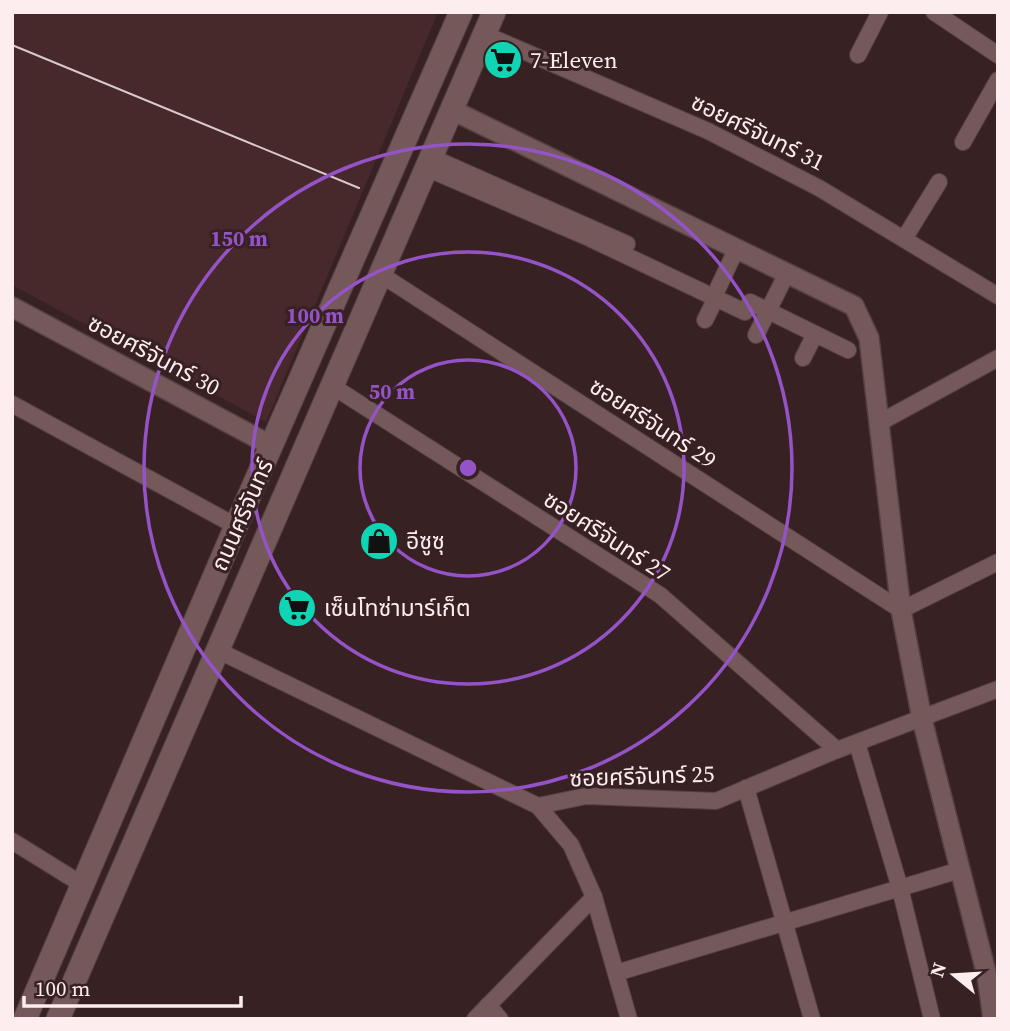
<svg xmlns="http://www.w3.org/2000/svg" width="1010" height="1031" viewBox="0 0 1010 1031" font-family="'Source Serif 4','Noto Sans Thai',serif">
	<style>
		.built { fill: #47282b }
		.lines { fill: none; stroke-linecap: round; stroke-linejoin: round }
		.minor-casing { stroke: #544042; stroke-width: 18 }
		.tertiary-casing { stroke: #544042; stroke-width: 22 }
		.secondary-casing { stroke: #544042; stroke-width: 25 }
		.minor { stroke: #74585a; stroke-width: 16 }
		.tertiary { stroke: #74585a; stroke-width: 19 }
		.secondary { stroke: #74585a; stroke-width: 23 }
		.tram { stroke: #dbc9ca; stroke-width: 2 }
		.ring { fill: none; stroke: #9553c8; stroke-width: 3.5 }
		.labels { text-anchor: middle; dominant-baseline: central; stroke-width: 6; stroke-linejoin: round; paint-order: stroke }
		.poi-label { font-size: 23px; fill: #feedee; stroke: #382123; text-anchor: start }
		.street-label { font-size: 23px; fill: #feedee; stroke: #382123 }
		.centre { fill: #9553c8; stroke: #382123; stroke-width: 3.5 }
		.ring-label { font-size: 21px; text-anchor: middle; font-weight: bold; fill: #9553c8; stroke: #382123; stroke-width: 6; stroke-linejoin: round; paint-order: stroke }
	</style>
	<rect width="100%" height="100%" fill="#382123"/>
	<polygon class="built" points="12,12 438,12 266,422 12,285"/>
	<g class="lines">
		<defs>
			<g id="minor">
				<polyline points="934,12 998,55"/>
				<polyline points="484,34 708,131 819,188 998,296"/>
				<polyline points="858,55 880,12"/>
				<polyline points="963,142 998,80"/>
				<polyline points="431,157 627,244"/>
				<polyline points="426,168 589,238 745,312 750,302 848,350"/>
				<polyline points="904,239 939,182"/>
				<polyline points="380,274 901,610 998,562"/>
				<polyline points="718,288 733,256"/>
				<polyline points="705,320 716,298"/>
				<polyline points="756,335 783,281"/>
				<polyline points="803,358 815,334"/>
				<polyline points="332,386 660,595 837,750"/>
				<polyline points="12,404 236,526"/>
				<polyline points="879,423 998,358"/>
				<polyline points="219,651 538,806 586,796 716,801 837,750 998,689"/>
				<polyline points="857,743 900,888 932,1019"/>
				<polyline points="746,788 812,1019"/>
				<polyline points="538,806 571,845 594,897 629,1019"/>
				<polyline points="12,841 83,885"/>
				<polyline points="616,973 960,870"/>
				<polyline points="488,1005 500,1019"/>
				<polyline points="475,1019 594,897"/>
			</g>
			<g id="tertiary">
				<polyline points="452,110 854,306 869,338 901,610 922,719 987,976 993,1019"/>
				<polyline points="12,307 272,446"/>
			</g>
			<g id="secondary">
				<polyline points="25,1019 236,526 461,12"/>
				<polyline points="58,1019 494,12"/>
			</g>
		</defs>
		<use href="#minor" class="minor-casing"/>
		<use href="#tertiary" class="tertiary-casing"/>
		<use href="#secondary" class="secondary-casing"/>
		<use href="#minor" class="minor"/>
		<use href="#tertiary" class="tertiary"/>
		<use href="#secondary" class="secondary"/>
		<polyline class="tram" points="12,45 359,188"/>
	</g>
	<g class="ring">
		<circle cx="468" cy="468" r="108"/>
		<circle cx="468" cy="468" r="216"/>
		<circle cx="468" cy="468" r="324"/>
	</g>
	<defs>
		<symbol id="supermarket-disc" viewBox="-11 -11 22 22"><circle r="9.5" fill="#0fd5b4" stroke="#382123"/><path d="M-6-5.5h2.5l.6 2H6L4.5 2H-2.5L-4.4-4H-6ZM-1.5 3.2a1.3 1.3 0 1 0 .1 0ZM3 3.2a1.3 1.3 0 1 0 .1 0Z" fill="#111"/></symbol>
		<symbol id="shop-disc" viewBox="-11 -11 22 22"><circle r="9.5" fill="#0fd5b4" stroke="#382123"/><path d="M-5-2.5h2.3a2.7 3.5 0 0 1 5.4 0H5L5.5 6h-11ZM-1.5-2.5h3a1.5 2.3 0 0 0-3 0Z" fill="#111"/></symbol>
	</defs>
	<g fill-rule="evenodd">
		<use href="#supermarket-disc" x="481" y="38" width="44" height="44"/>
		<use href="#shop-disc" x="357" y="519" width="44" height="44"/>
		<use href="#supermarket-disc" x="275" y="586" width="44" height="44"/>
	</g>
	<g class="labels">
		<g class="poi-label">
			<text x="530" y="60">7-Eleven</text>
			<text x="406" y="541">อีซูซุ</text>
			<text x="324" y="608">เซ็นโทซ่ามาร์เก็ต</text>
		</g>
		<g class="street-label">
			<text transform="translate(758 132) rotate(26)">ซอยศรีจันทร์ 31</text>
			<text transform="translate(154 355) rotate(28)">ซอยศรีจันทร์ 30</text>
			<text transform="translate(653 423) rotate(33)">ซอยศรีจันทร์ 29</text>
			<text transform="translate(242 515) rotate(-66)">ถนนศรีจันทร์</text>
			<text transform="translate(607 536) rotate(33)">ซอยศรีจันทร์ 27</text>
			<text transform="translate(642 776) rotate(-2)">ซอยศรีจันทร์ 25</text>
		</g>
	</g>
	<circle cx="468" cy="468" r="10" class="centre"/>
	<g class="ring-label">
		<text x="239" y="246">150 m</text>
		<text x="315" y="323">100 m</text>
		<text x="392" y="399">50 m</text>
	</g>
	<rect width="1010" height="1031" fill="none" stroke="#feedee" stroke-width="28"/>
	<g transform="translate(954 975) rotate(288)" stroke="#382123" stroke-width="5" paint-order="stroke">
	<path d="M0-5L12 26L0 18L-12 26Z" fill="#feedee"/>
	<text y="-10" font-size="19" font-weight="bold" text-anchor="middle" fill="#feedee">N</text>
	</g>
	<path d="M24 996v10h217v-10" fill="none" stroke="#feedee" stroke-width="3.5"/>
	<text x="35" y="996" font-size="21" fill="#feedee" stroke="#382123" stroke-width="5" paint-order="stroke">100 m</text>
</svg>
